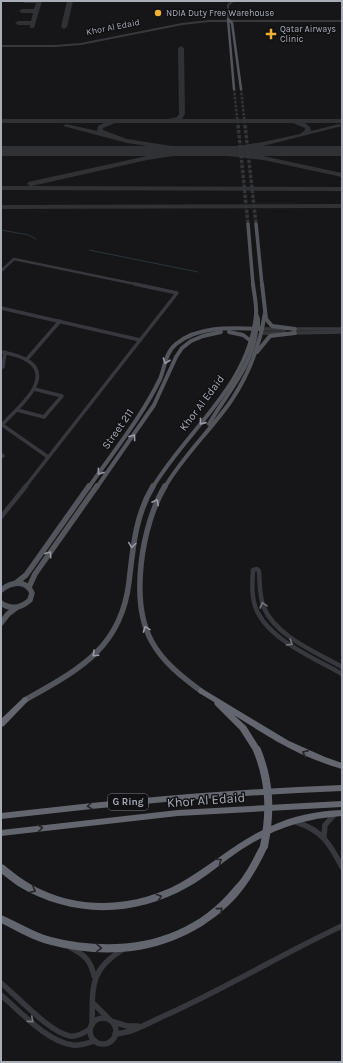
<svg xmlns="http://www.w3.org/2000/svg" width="343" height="1063" viewBox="0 0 343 1063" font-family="Karla,sans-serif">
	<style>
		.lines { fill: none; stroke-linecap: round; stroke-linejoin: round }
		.stream { stroke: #2c353c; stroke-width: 1 }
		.taxiway { fill: #303135; fill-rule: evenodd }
		.runway { fill: #303135; fill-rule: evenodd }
		.major-tunnel-far1 { stroke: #333438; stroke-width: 2.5; stroke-dasharray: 2.5 1.5; stroke-linecap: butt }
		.major-tunnel { stroke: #333438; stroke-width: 3.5; stroke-dasharray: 3.5 1.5; stroke-linecap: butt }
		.minor-far4 { stroke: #37383d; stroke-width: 2 }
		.minor-far3 { stroke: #37383d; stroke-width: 2.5 }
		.minor-far2 { stroke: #37383d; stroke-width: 3.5 }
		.minor-far1 { stroke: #37383d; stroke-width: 4.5 }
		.minor { stroke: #37383d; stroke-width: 5.5 }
		.major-far3 { stroke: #53555c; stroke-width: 2.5 }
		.major-far2 { stroke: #53555c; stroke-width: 3.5 }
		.major-far1 { stroke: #53555c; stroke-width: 4 }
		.major { stroke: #53555c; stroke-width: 5.5 }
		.highway { fill: #63666e; fill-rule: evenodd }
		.highway-bridge { stroke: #63666e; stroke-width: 8 }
		.oneway { stroke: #979ba6 }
		.oneway2 { stroke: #757881 }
		.oneway3 { stroke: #26262a }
		.poi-dot { fill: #f2b134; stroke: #111113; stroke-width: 1.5 }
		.labels { text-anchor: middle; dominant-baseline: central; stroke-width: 3; stroke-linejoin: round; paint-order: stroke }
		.far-poi-label { font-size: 9px; fill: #a8adb8; stroke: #111113; text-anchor: start }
		.far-street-label { font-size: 9px; fill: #a8adb8; stroke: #111113 }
		.shield { fill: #111113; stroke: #7b7e86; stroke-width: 1 }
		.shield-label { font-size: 10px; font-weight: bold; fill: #a8adb8 }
		.street-label { font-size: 11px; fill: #a8adb8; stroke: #111113 }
		.near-street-label { font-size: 13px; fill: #a8adb8; stroke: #111113 }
	</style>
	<rect width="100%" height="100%" fill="#161618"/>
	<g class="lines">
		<g class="stream">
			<polyline points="1,230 29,235 36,239"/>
			<polyline points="89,250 198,272"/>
		</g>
		<g class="taxiway">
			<polygon points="22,1 42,1 34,28 30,28 30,25 18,25 15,23 18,21 31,21 33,13 22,13 19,11 22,9 34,9 36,3 25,3"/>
			<polygon points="67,1 73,1 67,27 64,29 61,27"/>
			<polygon points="181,46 184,48 185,114 182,119 342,119 342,123 305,123 310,127 311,131 339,124 342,126 263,146 226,151 224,150 224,148 263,142 300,134 305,130 305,128 293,123 115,123 103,128 103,130 127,139 184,148 185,149 183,151 220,149 223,151 263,156 342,173 342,177 263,160 210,154 180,155 147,160 32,186 342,187 342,191 1,190 1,186 30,186 27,184 28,182 147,156 181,151 127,143 63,126 66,124 97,131 98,126 104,123 1,123 1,119 168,119 177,117 179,114 178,48"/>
			<polygon points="342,149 342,153 339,152 339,150"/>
			<polygon points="342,204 342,208 1,209 1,205"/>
		</g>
		<rect class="runway" x="1" y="146" width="341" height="10"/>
		<g class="major-tunnel-far1">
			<polyline points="234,89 238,126"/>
			<polyline points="241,89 245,126"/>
		</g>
		<g class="major-tunnel">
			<polyline points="238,125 248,224"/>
			<polyline points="245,125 256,224"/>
		</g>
		<g class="minor-far4">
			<polyline points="228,19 228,5 233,1"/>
			<polyline points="1,46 55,46 81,44 182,24 209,21 342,21"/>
		</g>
		<polyline class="minor-far3" points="1,271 14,259 140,285"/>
		<g class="minor-far2">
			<polyline points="1,308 140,340"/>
			<polyline points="262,329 286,329"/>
			<polyline points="293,329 342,329"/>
			<polyline points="262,333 285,333"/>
			<polyline points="292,333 342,332"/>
			<path d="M1 352C20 355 47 363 34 388 29 399 10 416 1 426"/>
			<polyline points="27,359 60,321"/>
			<polyline points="1,367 3,367 5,352"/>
			<polyline points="17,410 44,417 62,396 34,389"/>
			<polyline points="1,424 48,457"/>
			<polyline points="1,454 3,456 1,456"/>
			<polyline points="25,487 177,293 135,284"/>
		</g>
		<g class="minor-far1">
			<polyline points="1,517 26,486"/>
			<path d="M342 667C316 652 277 637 264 608 259 596 260 583 259 571L257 569 253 570C252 584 251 600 258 613 272 641 316 659 342 674"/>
		</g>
		<g class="minor">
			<path d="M296 822C322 830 330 844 342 867"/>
			<polyline points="324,836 325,825 335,814"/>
			<path d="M71 948C85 955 91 961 94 976"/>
			<path d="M1 983C18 997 49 1032 70 1036 77 1037 84 1033 90 1029"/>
			<path d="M1 995C20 1011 47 1042 73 1045 80 1046 87 1043 94 1041"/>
			<polyline points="93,1003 108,1018"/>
			<circle cx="103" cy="1031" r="13"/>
			<polyline points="114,1022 127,1026 138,1026"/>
			<path d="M92 1025C93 989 88 971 122 950"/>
			<path d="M115 1034C133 1033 150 1022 166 1015 226 988 282 954 342 926"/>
		</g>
		<polyline class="major-far3" points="234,89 228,19 232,23 241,89"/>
		<g class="major-far2">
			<polyline points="248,224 253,285"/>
			<polyline points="256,224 262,285"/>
		</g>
		<g class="major-far1">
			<polyline points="262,284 266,319 272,326 295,329"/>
			<polyline points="256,314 258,319 258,329"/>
			<polyline points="229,332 243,335 251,341"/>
			<polyline points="257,352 270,336 295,333"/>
			<path d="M209 424C227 393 251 368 256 332L254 329"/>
			<path d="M89 487C113 452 141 418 160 379 165 367 165 353 176 344 199 325 235 328 262 329"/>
			<polyline points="97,487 154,405 176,357 182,348 191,341 203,336 221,332"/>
			<path d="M153 487C188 429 249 386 256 315 257 305 254 294 253 284"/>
			<path d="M165 487C183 456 210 431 231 401 249 374 260 345 265 313"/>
		</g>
		<g class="major">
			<path d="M165 486C142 524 129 601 152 642 163 662 182 677 201 691"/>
			<polyline points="16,583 26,575 89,486"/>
			<polyline points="29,587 35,574 97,486"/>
			<path d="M1 590C11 582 26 579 32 593L30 600C21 608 11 610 1 603"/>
			<polyline points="1,623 8,614 16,608"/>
			<path d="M25 700C78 670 121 649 129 582 133 548 135 516 153 486"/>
		</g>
		<g class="highway">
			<path d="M201 688 289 741 325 757 342 763V769C328 765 315 760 301 754 278 743 256 729 234 715L246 726 261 750 260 752 257 753 254 752 240 730 215 705 214 702 199 693 198 691 199 689Z"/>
			<polygon points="25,697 27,698 29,700 27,702 4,726 1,727 1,719 23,698"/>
			<path d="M342 785V791C228 795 114 806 1 819V813C114 800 228 789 342 785Z"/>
			<polygon points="342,801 342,807 178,816 1,836 1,830 178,810"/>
			<path d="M342 810V816C300 819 270 830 235 854 219 865 205 878 188 887 134 918 71 918 18 886 12 882 6 877 1 873V864L4 865C16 875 28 884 42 890 89 912 147 905 190 877 216 861 240 840 269 827 292 816 316 811 342 810Z"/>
			<path d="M264 842 267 844 268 846C259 866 246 889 230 904 181 951 115 962 51 945 34 941 17 931 1 923V915C18 922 33 932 51 937 118 954 189 943 234 887 238 883 242 878 245 873 251 864 256 853 261 844Z"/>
		</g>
		<path class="highway-bridge" d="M257 750C270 782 271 812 264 846"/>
	</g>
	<defs><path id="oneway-chevron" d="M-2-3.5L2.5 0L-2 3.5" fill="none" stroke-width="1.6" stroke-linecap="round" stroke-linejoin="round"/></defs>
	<g class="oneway">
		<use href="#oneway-chevron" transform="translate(166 361) rotate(109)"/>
		<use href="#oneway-chevron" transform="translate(202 422) rotate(129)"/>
		<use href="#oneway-chevron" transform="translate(133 437) rotate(-55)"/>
		<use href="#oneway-chevron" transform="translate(100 472) rotate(126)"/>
		<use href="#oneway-chevron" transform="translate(156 502) rotate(-63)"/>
		<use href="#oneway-chevron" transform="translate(132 545) rotate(98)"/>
		<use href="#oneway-chevron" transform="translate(49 554) rotate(-54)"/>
		<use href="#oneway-chevron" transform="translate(146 629) rotate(-110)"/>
		<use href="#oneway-chevron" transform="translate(95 654) rotate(137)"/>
	</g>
	<g class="oneway2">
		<use href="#oneway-chevron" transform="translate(263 605) rotate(-106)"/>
		<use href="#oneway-chevron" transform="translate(290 643) rotate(31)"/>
		<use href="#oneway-chevron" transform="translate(31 1020) rotate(40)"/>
	</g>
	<g class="oneway3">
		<use href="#oneway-chevron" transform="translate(305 753) rotate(-156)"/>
		<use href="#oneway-chevron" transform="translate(90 806) rotate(174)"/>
		<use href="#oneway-chevron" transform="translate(40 828) rotate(-7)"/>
		<use href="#oneway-chevron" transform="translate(219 861) rotate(-35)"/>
		<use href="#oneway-chevron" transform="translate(33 890) rotate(27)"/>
		<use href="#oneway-chevron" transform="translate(159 897) rotate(-19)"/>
		<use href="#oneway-chevron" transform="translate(220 910) rotate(-41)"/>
		<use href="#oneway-chevron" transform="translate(99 948) rotate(2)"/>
	</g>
	<g class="poi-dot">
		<circle cx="158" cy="13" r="4"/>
		<path d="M269 28h4v4h4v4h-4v4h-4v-4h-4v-4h4z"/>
	</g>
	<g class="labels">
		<g class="far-poi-label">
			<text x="166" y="13">NDIA Duty Free Warehouse</text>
			<text x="280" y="29">Qatar Airways<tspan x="280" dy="10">Clinic</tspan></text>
		</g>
		<g class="far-street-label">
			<text transform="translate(113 27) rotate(-11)">Khor Al Edaid</text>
		</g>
		<rect class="shield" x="108" y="794" width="40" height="16" rx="3"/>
		<g class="shield-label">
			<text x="128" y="802">G Ring</text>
		</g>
		<g class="street-label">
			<text transform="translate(202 403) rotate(-53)">Khor Al Edaid</text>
			<text transform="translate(118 429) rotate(-55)">Street 211</text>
		</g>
		<g class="near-street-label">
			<text transform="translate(206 800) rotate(-4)">Khor Al Edaid</text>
		</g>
	</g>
	<rect width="343" height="1063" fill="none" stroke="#a8adb8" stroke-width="4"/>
</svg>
